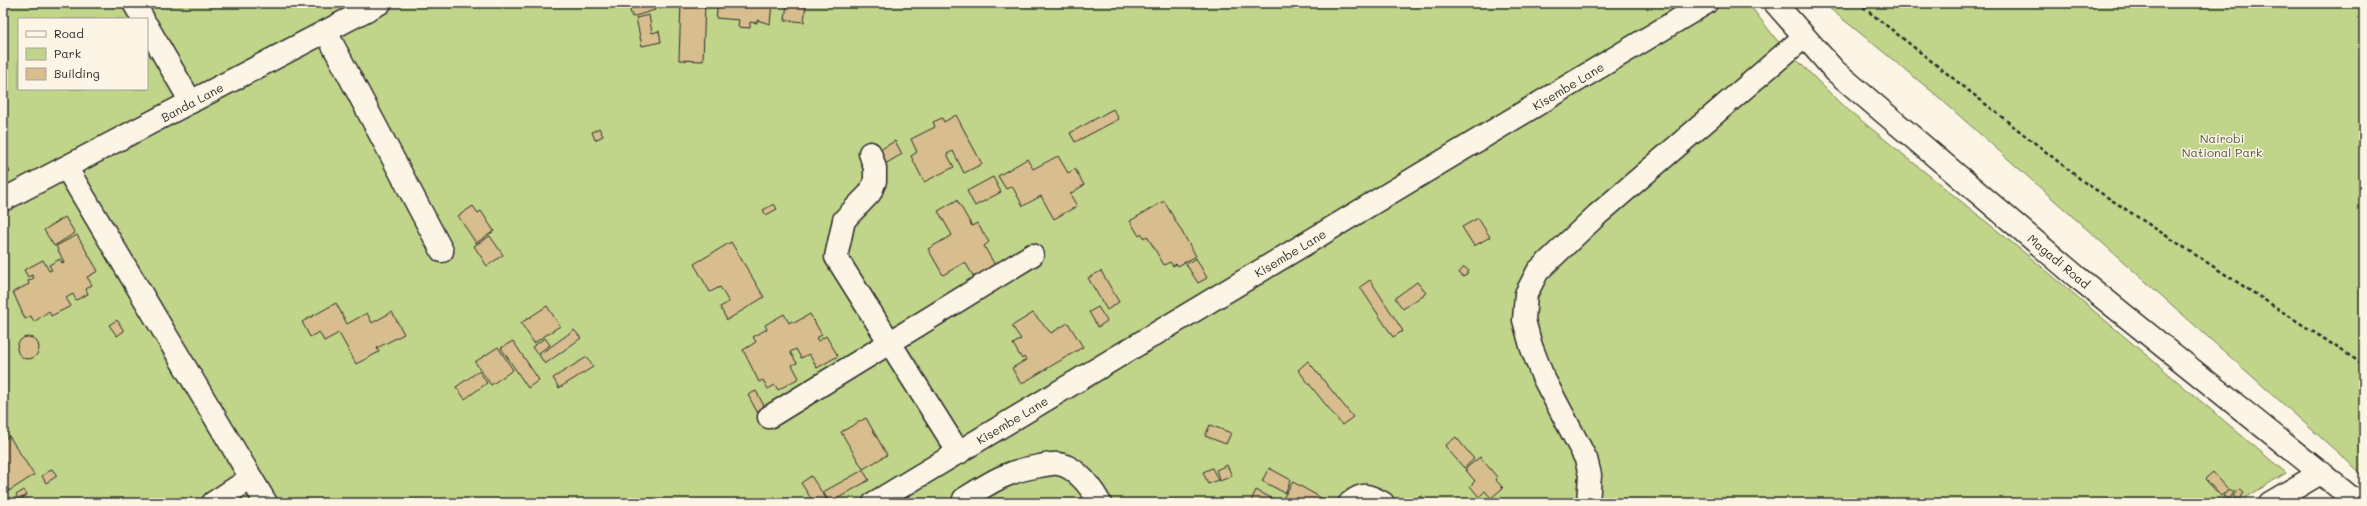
<svg xmlns="http://www.w3.org/2000/svg" width="2367" height="506" viewBox="0 0 2367 506" font-family="Mali,sans-serif">
	<style>
		.green { fill: #c0d48a; stroke: #76805a; fill-rule: evenodd }
		.building { fill: #d8be8e; stroke: #2b2b2b }
		.lines { fill: none; stroke-linecap: round; stroke-linejoin: round }
		.minor-casing { stroke: #2b2b2b; stroke-width: 25 }
		.highway-casing { stroke: #2b2b2b; stroke-width: 25 }
		.path { stroke: #2b2b2b; stroke-width: 2.5; stroke-dasharray: 4 3; stroke-linecap: butt }
		.minor { stroke: #fcf5e5; stroke-width: 22 }
		.highway { stroke: #fcf5e5; stroke-width: 22 }
		.labels { text-anchor: middle; dominant-baseline: central; stroke-width: 3; stroke-linejoin: round; paint-order: stroke }
		.street-label { font-size: 12px; fill: #2b2b2b; stroke: #fcf5e5 }
		.park-label { font-size: 12px; fill: #505543; stroke: #fcf5e5 }
	</style>
	<rect width="100%" height="100%" fill="#fcf5e5"/>
	<filter id="ink" filterUnits="userSpaceOnUse"><feTurbulence type="fractalNoise" baseFrequency=".025" numOctaves="2"/><feDisplacementMap in="SourceGraphic" scale="8" xChannelSelector="R" yChannelSelector="G"/><feConvolveMatrix kernelMatrix="1 2 1 2 8 2 1 2 1" color-interpolation-filters="sRGB"/></filter>
	<g filter="url(#ink)">
		<g class="green">
			<path d="M3 3H1748L1776 39 1841 104 2036 262 2286 473 2237 503H3ZM19 19H147V89H19Z"/>
			<polygon points="1823,3 2364,3 2364,476 1935,94"/>
		</g>
		<g class="building">
			<polygon points="628,3 653,3 655,10 632,17"/>
			<polygon points="681,3 705,3 703,61 679,60"/>
			<polygon points="718,3 772,3 770,24 757,20 757,23 750,22 750,28 738,27 739,20 716,18"/>
			<polygon points="787,3 806,3 804,22 785,20"/>
			<polygon points="649,15 652,33 659,31 661,42 642,46 636,18"/>
			<polygon points="1113,109 1119,119 1075,142 1070,133"/>
			<polygon points="956,115 982,164 964,173 953,151 947,154 954,167 924,182 911,156 917,152 911,139 935,127 933,122 942,118 944,122"/>
			<polygon points="599,128 603,136 595,140 592,132"/>
			<polygon points="895,141 902,154 885,164 878,151"/>
			<polygon points="1058,156 1068,173 1075,169 1084,185 1070,194 1077,206 1054,219 1041,196 1023,206 1012,186 1006,189 998,176 1027,159 1033,169"/>
			<polygon points="6,164 10,172 3,175 3,165"/>
			<polygon points="993,177 1001,192 975,206 967,191"/>
			<polygon points="957,200 972,226 977,223 989,242 984,246 996,267 975,279 965,262 943,275 928,249 952,235 938,211"/>
			<polygon points="1164,201 1196,256 1178,266 1176,264 1173,266 1170,262 1164,265 1147,236 1144,238 1142,234 1139,236 1130,221"/>
			<polygon points="774,204 777,209 766,215 763,210"/>
			<polygon points="473,206 478,213 481,211 494,231 476,243 458,216"/>
			<polygon points="65,217 75,233 54,246 44,230"/>
			<polygon points="1478,218 1490,237 1474,246 1462,227"/>
			<polygon points="77,235 98,271 87,277 92,285 86,289 88,294 76,300 73,294 66,298 71,306 51,316 49,311 34,322 31,316 25,319 13,292 29,284 28,281 34,278 32,275 28,277 24,270 43,260 49,271 52,270 49,265 60,259 62,263 64,262 56,246"/>
			<polygon points="490,236 503,255 487,266 474,246"/>
			<polygon points="731,242 764,297 727,320 720,307 729,302 720,287 710,292 694,264"/>
			<polygon points="1196,258 1207,278 1198,283 1186,264"/>
			<polygon points="1464,267 1469,271 1464,277 1459,273"/>
			<polygon points="1101,271 1119,302 1107,310 1088,278"/>
			<polygon points="1370,280 1403,331 1393,337 1360,287"/>
			<polygon points="1417,282 1426,293 1403,309 1395,298"/>
			<polygon points="336,303 347,324 367,313 372,323 392,312 404,334 377,348 379,352 356,364 339,333 324,341 319,332 310,337 302,322"/>
			<polygon points="547,306 560,326 534,343 521,323"/>
			<polygon points="1098,307 1107,321 1098,327 1089,312"/>
			<polygon points="1033,313 1051,333 1068,323 1083,347 1021,384 1012,368 1026,360 1024,357 1022,359 1013,344 1021,339 1012,326"/>
			<polygon points="784,314 789,323 792,321 794,323 810,314 822,335 816,338 818,341 826,336 838,356 817,368 809,354 801,358 796,349 790,352 797,363 792,365 799,378 778,390 775,385 768,389 763,380 759,382 743,350 756,342 753,337 767,329 765,325"/>
			<polygon points="117,320 124,331 117,336 109,325"/>
			<polygon points="574,330 581,338 545,364 539,355"/>
			<circle cx="28" cy="348" r="11"/>
			<polygon points="545,338 550,345 537,354 532,347"/>
			<polygon points="513,341 539,380 528,388 501,348"/>
			<polygon points="498,347 513,370 491,385 475,362"/>
			<polygon points="587,357 593,367 559,388 553,378"/>
			<polygon points="1308,361 1353,417 1342,425 1298,370"/>
			<polygon points="479,371 487,383 465,399 456,387"/>
			<polygon points="756,391 769,415 761,419 748,395"/>
			<polygon points="866,418 887,455 863,469 841,432"/>
			<polygon points="1210,425 1231,433 1226,444 1205,436"/>
			<polygon points="9,436 34,475 9,491 3,482 3,440"/>
			<polygon points="1456,437 1474,459 1464,468 1445,446"/>
			<polygon points="1480,457 1497,477 1495,479 1503,488 1491,498 1485,491 1479,497 1470,486 1475,481 1465,469"/>
			<polygon points="1227,465 1232,476 1220,481 1216,470"/>
			<polygon points="1212,468 1218,480 1208,484 1203,472"/>
			<polygon points="1269,468 1291,480 1285,493 1262,481"/>
			<polygon points="52,469 57,476 46,483 42,476"/>
			<polygon points="863,470 869,480 830,503 823,492"/>
			<polygon points="2213,472 2228,489 2221,496 2205,479"/>
			<polygon points="811,476 829,503 814,503 801,483"/>
			<polygon points="1293,482 1325,500 1323,503 1280,503"/>
			<polygon points="2229,489 2234,492 2229,500 2223,496"/>
			<polygon points="2239,489 2244,493 2238,500 2233,496"/>
			<polygon points="24,490 27,495 19,500 16,495"/>
			<polygon points="1256,490 1277,501 1276,503 1250,503"/>
			<polygon points="1422,496 1425,502 1416,503 1414,499"/>
		</g>
		<g class="lines">
			<defs>
				<g id="minor">
					<polyline points="134,3 143,19"/>
					<polyline points="147,26 191,102"/>
					<polyline points="326,32 442,251"/>
					<polyline points="870,153 875,168 875,181 870,193 844,220 836,257 959,453"/>
					<polyline points="66,167 266,503"/>
					<polyline points="3,200 380,3"/>
					<polyline points="769,417 1032,255"/>
					<path d="M964 499C991 482 1007 471 1040 466 1045 465 1053 463 1058 464 1076 466 1092 489 1100 503"/>
					<polyline points="213,503 251,478"/>
					<polyline points="874,503 1706,3"/>
					<path d="M1350 503C1363 492 1369 495 1383 503"/>
					<polyline points="1588,503 1590,475 1586,459 1543,377 1531,346 1524,320 1526,294 1538,271 1597,215 1804,37"/>
					<polyline points="2270,503 2322,472"/>
				</g>
				<polyline id="highway" points="1775,3 1835,71 2077,277 2358,503"/>
			</defs>
			<use href="#minor" class="minor-casing"/>
			<use href="#highway" class="highway-casing"/>
			<polyline class="path" points="1858,3 2084,182 2364,365"/>
			<use href="#minor" class="minor"/>
			<use href="#highway" class="highway"/>
		</g>
	</g>
	<g class="labels">
		<g class="street-label">
			<text transform="translate(1568 86) rotate(-31)">Kisembe Lane</text>
			<text transform="translate(192 102) rotate(-28)">Banda Lane</text>
			<text transform="translate(1290 253) rotate(-31)">Kisembe Lane</text>
			<text transform="translate(2059 261) rotate(40)">Magadi Road</text>
			<text transform="translate(1012 420) rotate(-31)">Kisembe Lane</text>
		</g>
		<g class="park-label">
			<text x="2222" y="138">Nairobi<tspan x="2222" dy="14">National Park</tspan></text>
		</g>
	</g>
	<rect width="2367" height="506" fill="none" stroke="#fcf5e5" stroke-width="16"/>
	<rect x="8" y="8" width="2351" height="490" fill="none" stroke="#2b2b2b" stroke-width="1.5" filter="url(#ink)"/>
	<rect x="18" y="18" width="130" height="72" fill="#fcf5e5" stroke="#a8a49b"/>
	<rect x="26" y="31" width="20" height="6" fill="#fcf5e5" stroke="#a8a49b"/>
	<text x="54" y="38" font-size="12" fill="#2b2b2b">Road</text>
	<rect x="26" y="48" width="20" height="12" fill="#c0d48a" stroke="#a8a49b"/>
	<text x="54" y="58" font-size="12" fill="#2b2b2b">Park</text>
	<rect x="26" y="68" width="20" height="12" fill="#d8be8e" stroke="#a8a49b"/>
	<text x="54" y="78" font-size="12" fill="#2b2b2b">Building</text>
</svg>
